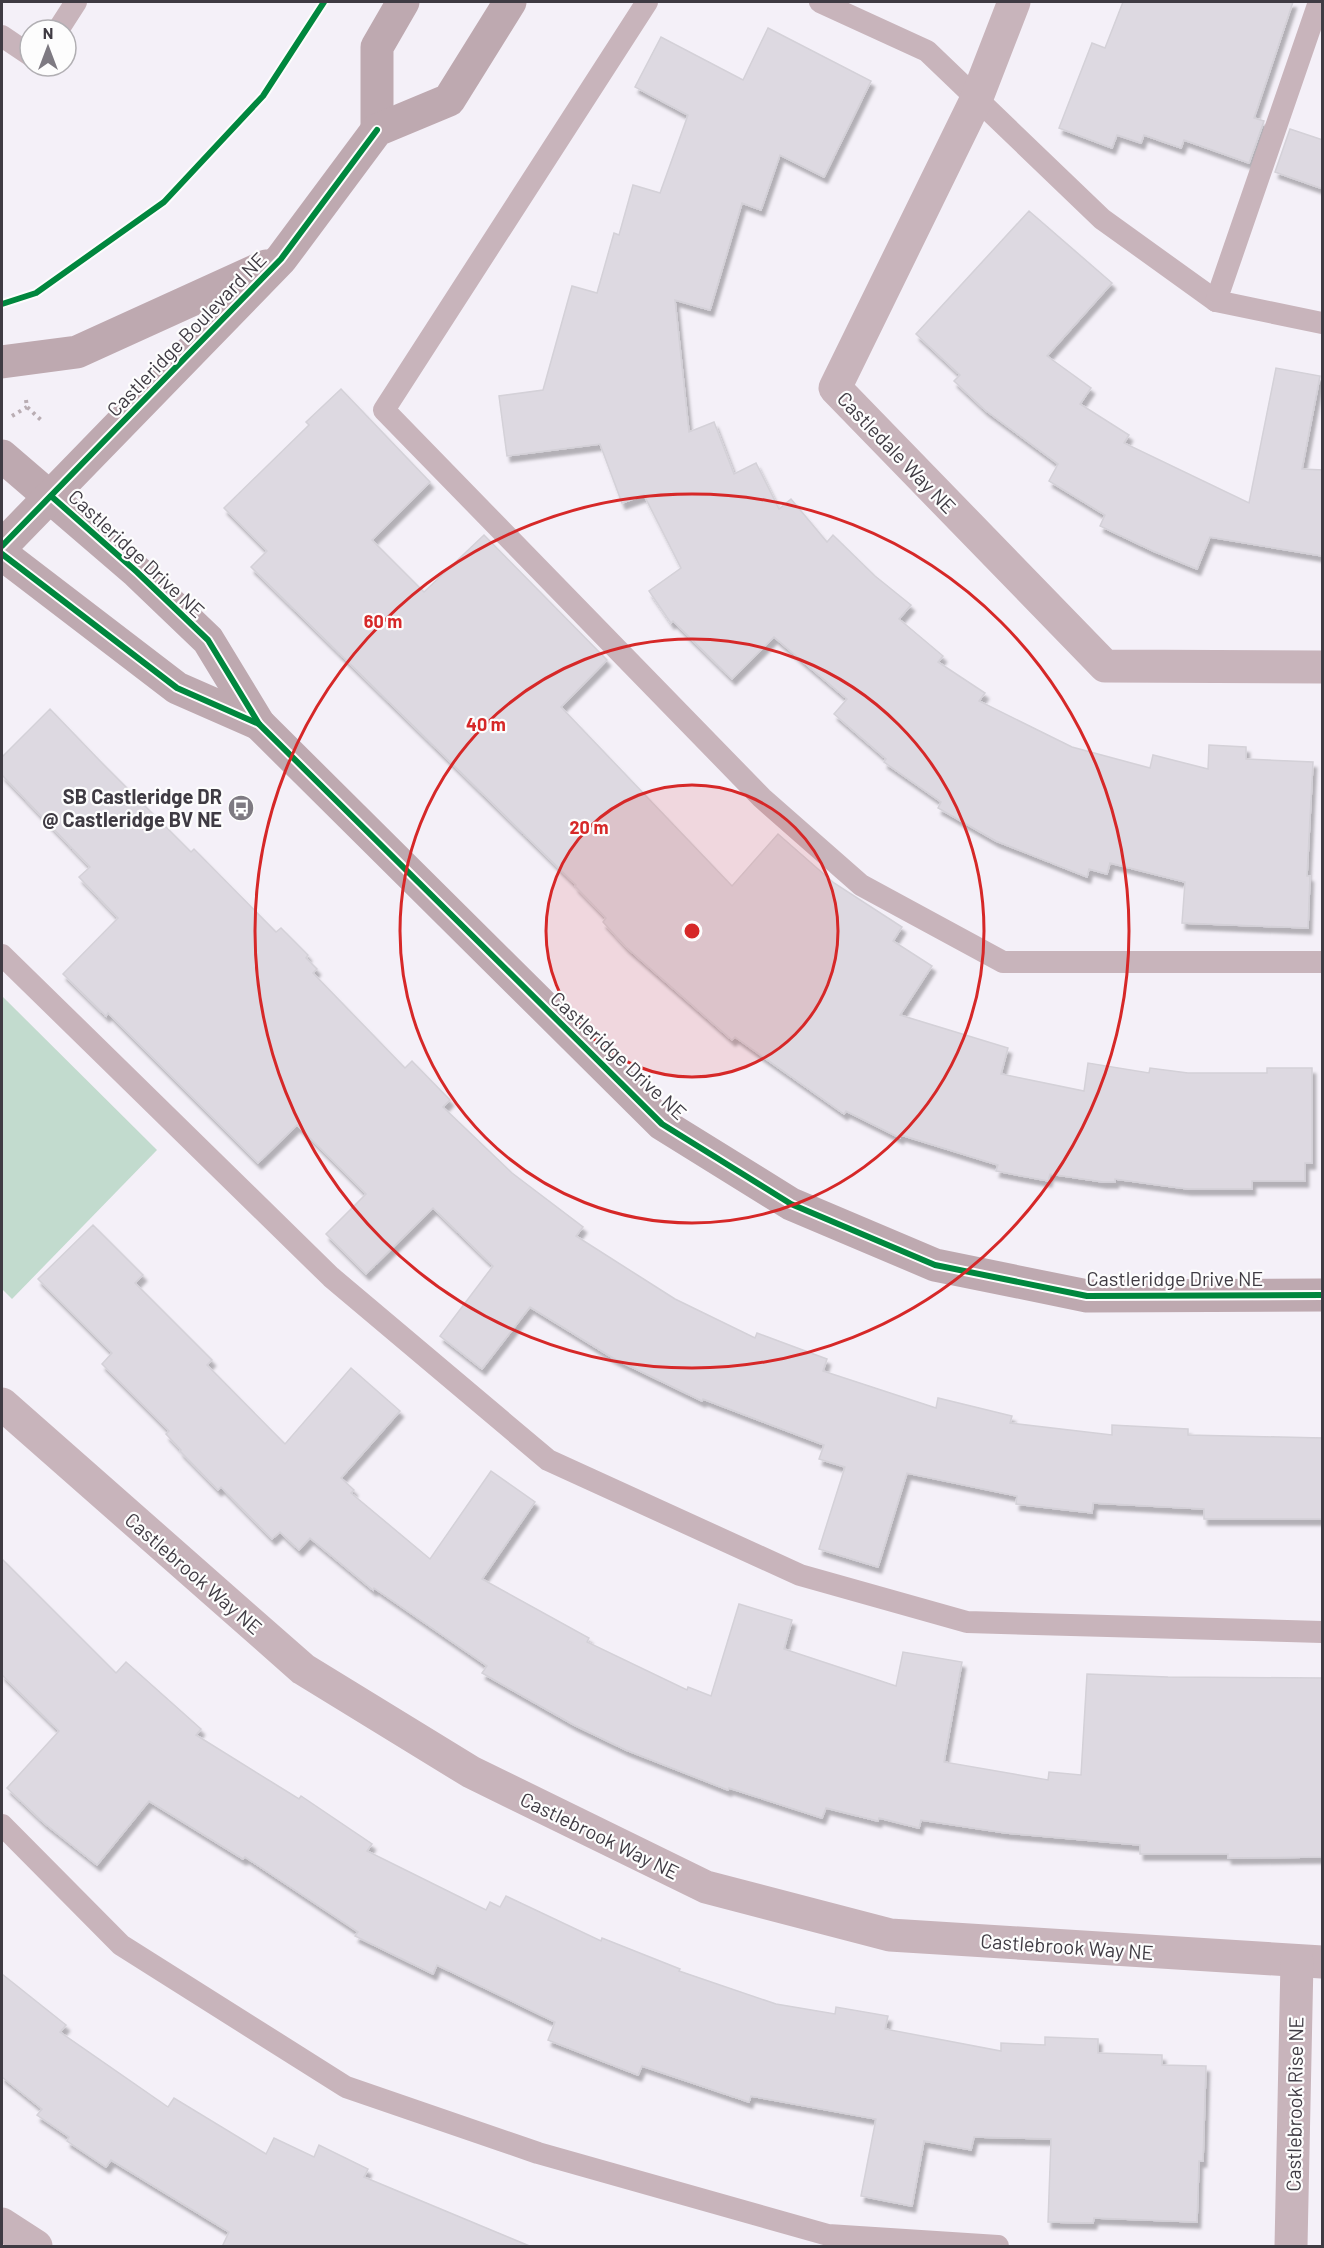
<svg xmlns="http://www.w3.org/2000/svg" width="1324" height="2248" viewBox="0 0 1324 2248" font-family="Barlow,sans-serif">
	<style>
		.green { fill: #c2dbce }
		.building { fill: #ddd9e1; stroke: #d4d1d8; stroke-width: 1.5; filter: url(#shadow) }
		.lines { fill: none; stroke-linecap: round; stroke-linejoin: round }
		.path { stroke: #b9adb3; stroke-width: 4; stroke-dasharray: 3 4.5; stroke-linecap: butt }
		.lane { stroke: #c8b4bb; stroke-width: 22 }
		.street { stroke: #c8b4bb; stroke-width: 33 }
		.secondary { stroke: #bea9b0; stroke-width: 33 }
		.cycleway-casing { stroke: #fdfdfd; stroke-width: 10 }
		.cycleway { stroke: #00873e; stroke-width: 6 }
		.ring { fill: none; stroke: #d62828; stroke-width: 3 }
		.labels { text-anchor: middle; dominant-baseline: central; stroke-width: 4.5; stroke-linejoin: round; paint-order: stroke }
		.street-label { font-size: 20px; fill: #3f3b43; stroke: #fdfdfd }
		.poi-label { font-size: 20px; font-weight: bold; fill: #3f3b43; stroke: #fdfdfd; text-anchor: end }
		.centre { fill: #d62828; stroke: #fdfdfd; stroke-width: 3 }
		.ring-label { font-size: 18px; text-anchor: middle; font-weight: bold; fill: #d62828; stroke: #fdfdfd; stroke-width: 4.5; stroke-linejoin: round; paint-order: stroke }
	</style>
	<defs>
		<filter id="shadow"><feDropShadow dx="3.5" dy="6" stdDeviation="1.5" flood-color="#0004"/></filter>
	</defs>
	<rect width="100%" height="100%" fill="#f4f0f8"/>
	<polygon class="green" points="2,996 157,1150 12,1299 2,1289"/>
	<g class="building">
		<polygon points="1123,2 1293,2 1254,118 1264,121 1249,163 1184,140 1181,148 1144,135 1141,143 1117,135 1112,148 1059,128 1092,43 1105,48"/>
		<polygon points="768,28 871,81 824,177 780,155 761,210 742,203 710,310 675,300 689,432 714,422 734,474 756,463 779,509 791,499 827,542 833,535 875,576 911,605 899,619 943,656 938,662 985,693 979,701 1072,747 1150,768 1153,755 1208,769 1209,745 1246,747 1246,759 1313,762 1307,876 1310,876 1308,928 1182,923 1185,882 1110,863 1107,874 1089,869 1087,877 996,841 938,808 941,802 884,762 886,759 834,714 847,699 774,637 732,679 673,621 671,623 649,591 681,568 644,495 622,503 600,444 507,456 499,396 543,390 572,286 597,293 614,233 619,235 633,185 660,193 688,115 635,87 661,37 743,80"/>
		<polygon points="1290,129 1323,140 1323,189 1275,172"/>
		<polygon points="1029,211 1112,283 1047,356 1091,388 1080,404 1129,435 1124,443 1249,503 1276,368 1320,376 1302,469 1323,470 1323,556 1210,537 1197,569 1153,551 1100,526 1105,515 1049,481 1058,464 985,410 954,381 960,375 916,334"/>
		<polygon points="341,389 430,482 372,540 424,592 484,535 607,660 561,707 732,886 778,834 834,883 902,927 893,941 932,966 900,1015 1008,1048 1001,1074 1084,1091 1088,1063 1149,1073 1150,1068 1188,1073 1267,1073 1267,1068 1312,1068 1312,1163 1305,1163 1305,1181 1252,1181 1252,1189 1188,1189 1115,1179 1115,1182 1103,1182 1050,1174 1048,1181 996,1171 998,1165 901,1135 900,1138 846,1111 844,1114 735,1037 732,1040 626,947 603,922 606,918 575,886 576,885 251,567 267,551 224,508 309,425 306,422"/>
		<polygon points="50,709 102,763 191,852 194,849 276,932 281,928 308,955 306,958 317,969 313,973 405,1068 412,1061 450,1100 443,1107 512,1173 583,1227 576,1236 675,1299 755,1338 757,1333 827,1359 823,1371 936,1408 938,1398 1012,1416 1010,1423 1112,1435 1112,1425 1188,1429 1188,1435 1323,1438 1323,1519 1204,1519 1204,1509 1093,1503 1092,1513 1016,1504 1017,1496 907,1473 878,1567 819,1549 845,1467 819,1459 824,1445 703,1399 702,1401 613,1358 530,1307 482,1369 440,1336 493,1266 433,1208 366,1274 326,1234 366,1194 297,1125 258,1163 108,1013 106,1016 63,974 118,918 79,877 90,867 2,775 2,757"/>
		<polygon points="93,1225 143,1275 135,1283 212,1360 207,1365 285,1444 351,1368 400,1411 341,1478 354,1490 351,1493 430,1559 491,1471 535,1502 482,1579 589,1638 587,1642 687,1690 688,1687 711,1696 739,1604 792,1620 784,1649 896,1686 903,1652 962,1662 944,1762 1048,1780 1049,1772 1081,1775 1087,1674 1168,1677 1323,1678 1323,1857 1228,1858 1228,1854 1140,1854 1140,1845 1006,1833 921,1820 919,1828 879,1818 878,1821 826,1808 822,1818 729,1788 728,1790 626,1750 574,1725 482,1673 487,1666 374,1588 373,1590 310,1538 299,1550 280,1532 272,1539 221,1487 218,1490 180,1451 181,1450 166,1434 169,1431 102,1364 112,1353 38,1279"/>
		<polygon points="2,1559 116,1673 126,1662 201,1729 196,1735 299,1799 301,1796 372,1844 367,1851 486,1910 490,1902 500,1907 506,1896 601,1941 602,1938 680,1969 679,1971 776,2004 835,2014 836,2007 888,2016 885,2029 1001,2051 1001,2043 1045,2045 1045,2037 1098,2039 1098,2053 1162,2055 1162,2065 1206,2066 1203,2161 1199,2161 1197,2222 1094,2218 1093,2223 1048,2222 1051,2139 974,2137 971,2150 924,2141 912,2206 861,2196 876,2119 751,2096 749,2102 642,2066 638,2075 548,2040 555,2022 437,1965 433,1974 355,1936 358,1932 245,1857 243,1859 149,1801 97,1865 44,1823 7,1788 59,1731 2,1675"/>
		<polygon points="2,1974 66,2025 60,2032 168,2107 174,2098 266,2154 274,2138 314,2157 319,2145 368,2169 364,2177 532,2247 222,2247 229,2232 111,2160 106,2167 67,2141 69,2137 37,2115 42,2109 2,2077"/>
	</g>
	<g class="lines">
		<g class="path">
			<polyline points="26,400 27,407 41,420"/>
			<polyline points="12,416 27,407"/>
		</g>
		<g class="lane">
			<polyline points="647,2 384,410 762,798 861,885 1003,962 1322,962"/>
			<polyline points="820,2 927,51 1102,219 1216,301"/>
			<polyline points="1319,2 1216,301 1322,323"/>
			<polyline points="58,30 76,2"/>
			<polyline points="2,36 30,55"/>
			<polyline points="2,955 331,1277 548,1460 800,1575 967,1622 1322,1632"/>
			<polyline points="2,1825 121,1945 346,2087 538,2153 828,2235 998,2246"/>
		</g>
		<g class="street">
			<polyline points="1014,2 976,100 835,388 1105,666 1322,667"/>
			<polyline points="2,1404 303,1669 471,1772 706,1887 890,1935 1322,1962"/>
			<polyline points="2,2224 36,2246"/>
			<polyline points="1291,2246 1297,1961"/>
		</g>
		<g class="secondary">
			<polyline points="377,130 377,47 403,2"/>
			<polyline points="2,362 77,352 266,266"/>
			<polyline points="2,456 137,572 208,640 259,724 662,1124 791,1204 935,1265 1087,1296 1322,1295"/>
			<polyline points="2,546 281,259 377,130 449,100 510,2"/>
			<polyline points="2,554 177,688 259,724"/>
		</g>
		<defs>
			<g id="cycleway">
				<polyline points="2,304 36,293 164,202 263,96 324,2"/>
				<polyline points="51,496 137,572 208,640 259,724 662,1124 791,1204 935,1265 1087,1296 1322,1295"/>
				<polyline points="2,546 281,259 377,130"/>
				<polyline points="2,554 177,688 259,724"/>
			</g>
		</defs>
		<use href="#cycleway" class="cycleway-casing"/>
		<use href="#cycleway" class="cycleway"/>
	</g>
	<circle cx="692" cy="931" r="146" fill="#d62828" fill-opacity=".12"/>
	<g class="ring">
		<circle cx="692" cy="931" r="146"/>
		<circle cx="692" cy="931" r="292"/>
		<circle cx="692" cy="931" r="437"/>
	</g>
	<defs>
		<symbol id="bus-disc" viewBox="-11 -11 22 22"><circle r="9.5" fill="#7e7a82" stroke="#fdfdfd"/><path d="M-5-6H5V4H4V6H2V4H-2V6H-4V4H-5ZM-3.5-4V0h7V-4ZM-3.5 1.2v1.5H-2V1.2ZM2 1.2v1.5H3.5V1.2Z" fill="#fff"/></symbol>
	</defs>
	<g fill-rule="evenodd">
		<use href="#bus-disc" x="226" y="793" width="30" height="30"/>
	</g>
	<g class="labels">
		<g class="street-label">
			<text transform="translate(186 334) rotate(-46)">Castleridge Boulevard NE</text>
			<text transform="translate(897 452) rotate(46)">Castledale Way NE</text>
			<text transform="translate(137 553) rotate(43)">Castleridge Drive NE</text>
			<text transform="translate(619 1055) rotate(43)">Castleridge Drive NE</text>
			<text x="1175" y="1278">Castleridge Drive NE</text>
			<text transform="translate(194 1573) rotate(41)">Castlebrook Way NE</text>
			<text transform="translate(600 1835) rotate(26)">Castlebrook Way NE</text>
			<text transform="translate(1067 1946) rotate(4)">Castlebrook Way NE</text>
			<text transform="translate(1294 2104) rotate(-89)">Castlebrook Rise NE</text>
		</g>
		<g class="poi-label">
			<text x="222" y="796">SB Castleridge DR<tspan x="222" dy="23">@ Castleridge BV NE</tspan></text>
		</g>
	</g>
	<circle cx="692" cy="931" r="9" class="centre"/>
	<g class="ring-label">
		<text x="383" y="628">60 m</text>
		<text x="486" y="731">40 m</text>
		<text x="589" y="834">20 m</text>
	</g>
	<rect width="1324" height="2248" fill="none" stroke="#3f3b43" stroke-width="6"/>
	<g transform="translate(48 48)"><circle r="28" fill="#fdfdfd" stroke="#b1afb3" stroke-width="1.5"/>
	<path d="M0-4.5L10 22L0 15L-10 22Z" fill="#7e7a82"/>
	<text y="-9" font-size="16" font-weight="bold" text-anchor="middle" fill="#3f3b43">N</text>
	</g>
</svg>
